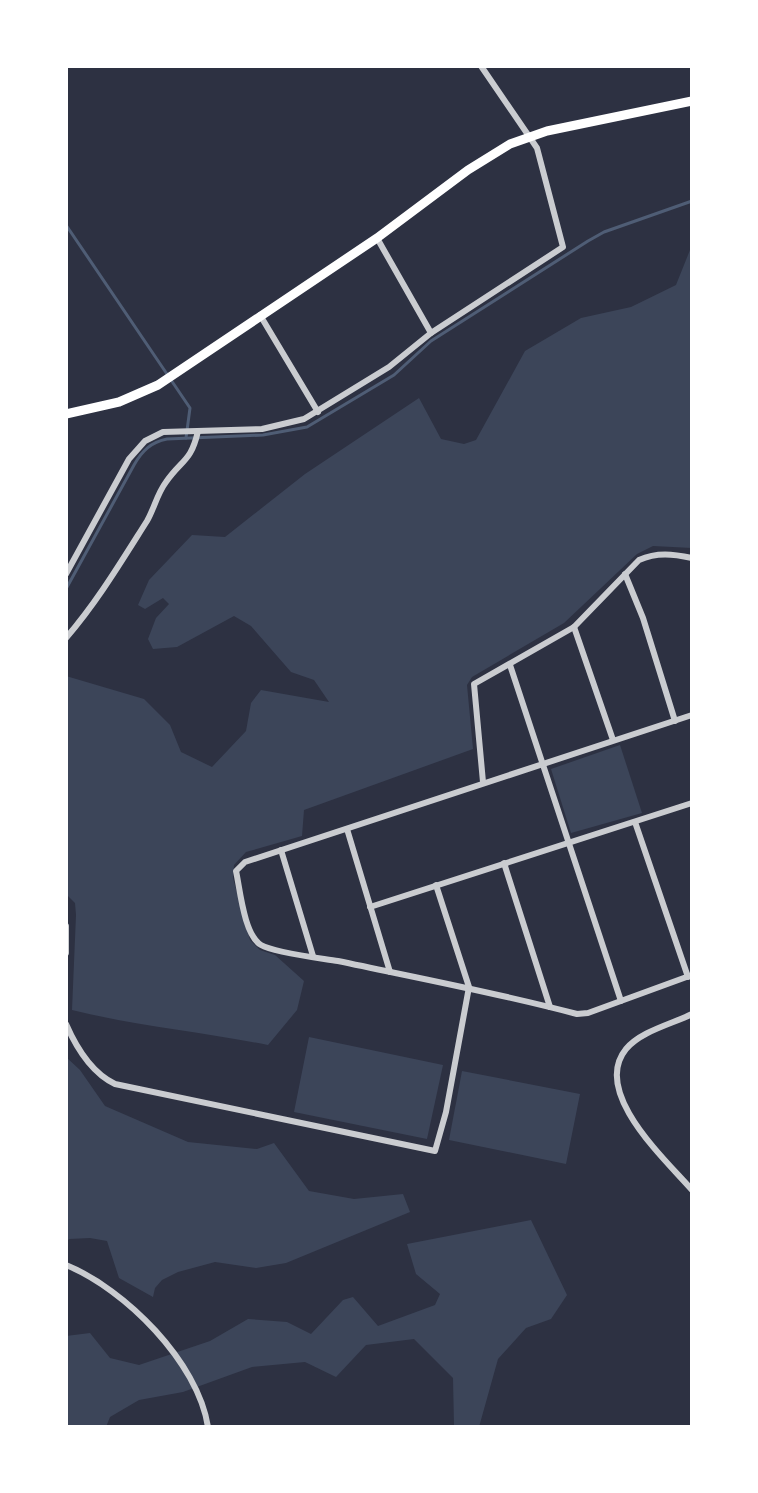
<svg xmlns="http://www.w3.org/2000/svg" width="758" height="1493" viewBox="0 0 758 1493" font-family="Figtree,sans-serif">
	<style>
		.green { fill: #3c4559 }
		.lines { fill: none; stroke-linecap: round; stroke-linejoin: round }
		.stream { stroke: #4f5d75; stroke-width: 3 }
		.minor { stroke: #caccd0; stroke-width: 6 }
		.secondary { stroke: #fff; stroke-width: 9 }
	</style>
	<rect width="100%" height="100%" fill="#2d3142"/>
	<g class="green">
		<path d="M692 245V548L653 546 637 554 564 623 472 677 467 685 473 749 304 810 302 836 246 852 234 865 233 878 250 940 260 950 275 955 304 981 297 1010 268 1045C203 1032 137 1026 72 1010L76 915 75 903 66 894V676L144 699 170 725 181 752 212 767 246 731 251 703 261 690 329 702 314 680 291 672 251 626 234 616 177 647 153 649 148 639 156 618 169 604 163 598 145 609 138 605 149 580 192 535 225 537 305 474 419 398 441 439 464 444 476 440 525 351 581 318 631 307 676 285Z"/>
		<polygon points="620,745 642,813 571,833 551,769"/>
		<polygon points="309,1037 443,1065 427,1139 294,1112"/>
		<polygon points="66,1057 80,1070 105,1106 188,1142 257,1149 274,1143 309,1191 354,1199 403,1194 410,1212 286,1263 256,1268 215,1262 178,1272 162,1280 155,1288 153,1297 119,1278 107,1241 90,1238 69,1239 66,1243"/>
		<polygon points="462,1071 580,1094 566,1164 449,1140"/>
		<polygon points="531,1220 567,1295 551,1319 526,1328 498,1359 479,1427 450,1427 454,1425 453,1378 414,1339 366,1345 336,1377 305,1362 252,1367 183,1392 139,1400 110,1417 106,1427 66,1427 66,1336 90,1333 110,1358 139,1365 210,1341 248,1319 287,1322 311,1334 343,1300 353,1297 378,1326 435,1305 440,1294 416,1274 407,1244"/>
	</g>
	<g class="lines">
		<g class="stream">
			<polyline points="66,225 190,408 186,438"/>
			<path d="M66 589 134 465C142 451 151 442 167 439L263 435 307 427 394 375 431 341 588 241 604 232 692 201"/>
		</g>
		<g class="minor">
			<polyline points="377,238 431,333"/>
			<polyline points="260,315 318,412"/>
			<polyline points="66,574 129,459 145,441 163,432 262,429 304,419 389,367 431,333 563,247 537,148 481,66"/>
			<polyline points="625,574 643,618 675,721"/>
			<polyline points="574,627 613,740"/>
			<path d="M66 638C97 602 121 562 147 521 154 509 157 494 166 482 182 459 191 462 198 431"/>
			<polyline points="510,665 621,1001"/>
			<path d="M692 715 245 862 236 871C240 889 244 935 261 945 275 953 320 958 338 961 418 978 498 993 577 1014L588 1013 692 975"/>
			<path d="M483 782 474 684 574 627 639 560C657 552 673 554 692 558"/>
			<polyline points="635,822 688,977"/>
			<polyline points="347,829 390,972"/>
			<polyline points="281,850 313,956"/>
			<polyline points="504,863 550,1007"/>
			<polyline points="370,907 692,803"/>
			<polyline points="66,926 66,953"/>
			<path d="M692 1014C672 1024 641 1031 626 1049 591 1092 665 1159 692 1190"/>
			<path d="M66 1024C76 1047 92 1073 115 1084L435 1151 446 1112 469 987 436 885"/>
			<path d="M66 1265C125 1289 198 1362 208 1427"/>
		</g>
		<polyline class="secondary" points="66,414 119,402 158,385 377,238 468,170 510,144 547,131 692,101"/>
	</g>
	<rect width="758" height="1493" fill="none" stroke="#ffffff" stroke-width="136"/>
</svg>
